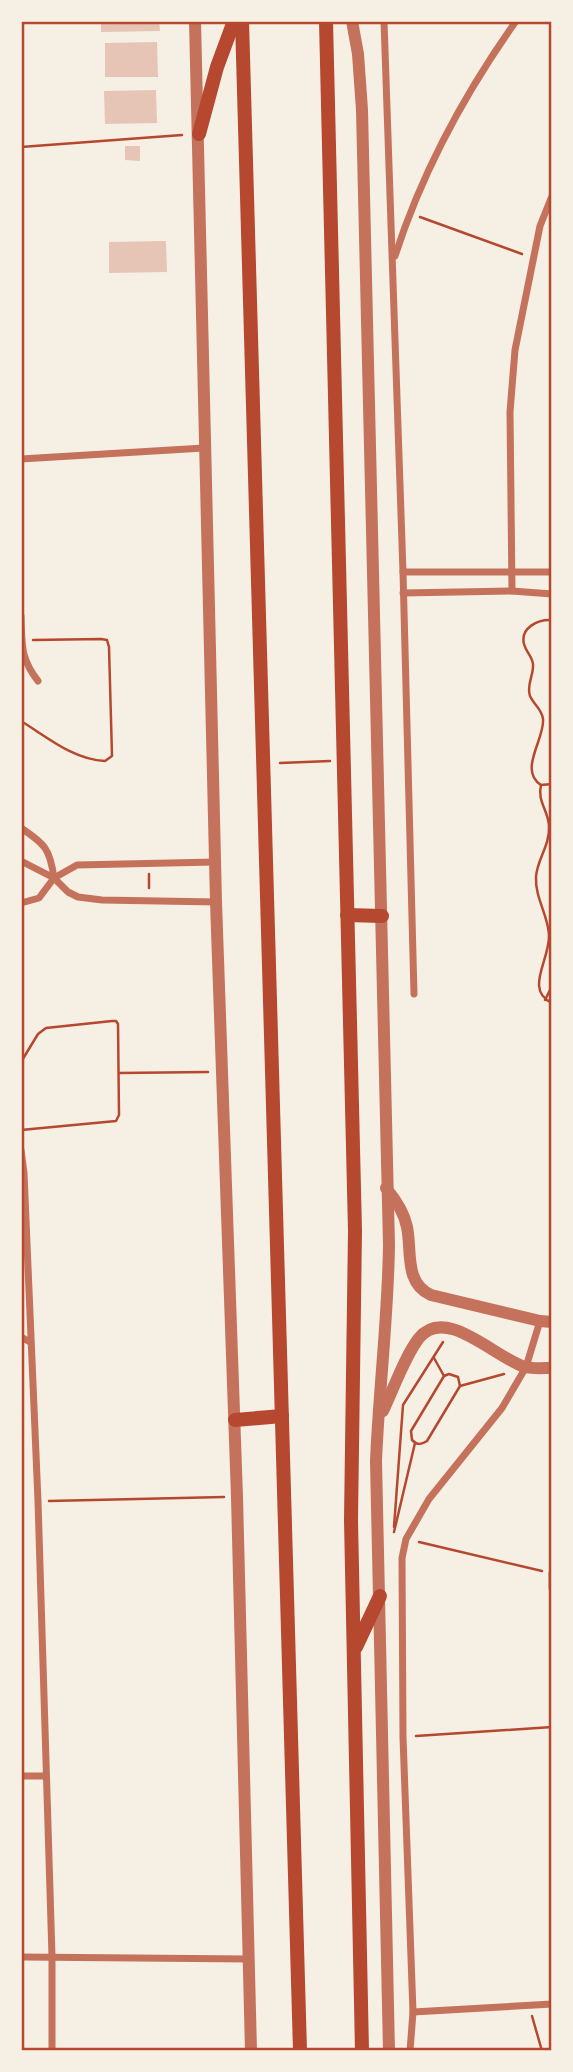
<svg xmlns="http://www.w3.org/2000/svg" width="573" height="2072" viewBox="0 0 573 2072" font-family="'Alegreya Sans',sans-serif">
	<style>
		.building { fill: #e6c5b7 }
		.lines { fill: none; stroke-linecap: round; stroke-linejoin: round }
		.path { stroke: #b5482f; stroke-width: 2.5 }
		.minor { stroke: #c5725c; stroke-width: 7 }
		.tertiary { stroke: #c5725c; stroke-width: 12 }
		.secondary { stroke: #b5482f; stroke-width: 14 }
		.neatline { fill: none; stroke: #b5482f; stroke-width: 2.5 }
	</style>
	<rect width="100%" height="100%" fill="#f6efe4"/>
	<g class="building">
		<polygon points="101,21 159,21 160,31 101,32"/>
		<polygon points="157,42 158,77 105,77 105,43"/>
		<polygon points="156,90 157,123 105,124 104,91"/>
		<polygon points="125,146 140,146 140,161 125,160"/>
		<polygon points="166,241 167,272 109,273 109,242"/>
	</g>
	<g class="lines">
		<g class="path">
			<polyline points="21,147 182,135"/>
			<polyline points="420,217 522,254"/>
			<path d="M552 620C538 619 520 628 524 644 526 652 532 656 533 664 534 675 526 685 530 696 534 705 542 709 543 719 545 739 518 770 541 785L552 784"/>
			<path d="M21 721C47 737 74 760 105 761L112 756 109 647 107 640 101 639 33 640"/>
			<polyline points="280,763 330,761"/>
			<path d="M541 785C537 801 548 810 549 826 550 846 537 859 536 877 535 898 548 915 549 935 550 960 524 990 552 1003"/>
			<polyline points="149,874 149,888"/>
			<polyline points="545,1000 552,986"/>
			<polyline points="21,1062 38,1034 46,1028 112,1021 116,1021 118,1024 119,1115 116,1121 21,1130"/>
			<polyline points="119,1073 208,1072"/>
			<polyline points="434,1358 444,1376"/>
			<path d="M449 1374 458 1377 460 1386 427 1441C421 1445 417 1445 412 1440L411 1431 444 1376Z"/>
			<polyline points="460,1386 504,1374"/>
			<polyline points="49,1501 224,1497"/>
			<polyline points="394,1527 403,1405 443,1342"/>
			<polyline points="394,1532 415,1443"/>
			<polyline points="419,1542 542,1571"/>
			<polyline points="416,1736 552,1727"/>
			<polyline points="532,2016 542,2051"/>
		</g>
		<g class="minor">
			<polyline points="384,21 403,572 414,994"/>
			<path d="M395 256C422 172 465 93 516 21"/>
			<polyline points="21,459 204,448"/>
			<polyline points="403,572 552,572"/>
			<polyline points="512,591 510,412 515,350 540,226 552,196"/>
			<polyline points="403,593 512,591 552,594"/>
			<path d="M21 616C22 644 20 658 38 681"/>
			<path d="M21 828C45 844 50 849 54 878"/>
			<polyline points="21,861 54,878 68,892 78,897 102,900 216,902"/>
			<polyline points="21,903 39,898 54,878 77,865 215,862"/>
			<polyline points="21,1150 24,1173 38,1501 52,1956 52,2051"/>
			<polyline points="21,1337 30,1342"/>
			<polyline points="552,1573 552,1588"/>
			<polyline points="21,1776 45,1776"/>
			<polyline points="21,1957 249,1959"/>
			<polyline points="413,2012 552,2004"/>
			<polyline points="410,2051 413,2012 403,1737 402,1558 406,1539 429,1499 502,1408 526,1367 540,1321"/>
		</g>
		<g class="tertiary">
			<polyline points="195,21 216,902 237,1497 251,2051"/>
			<path d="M352 21 358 54 362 110 389 1245C388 1318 379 1389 376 1461L389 2051"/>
			<path d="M386 1188C396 1200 404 1212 407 1227 412 1251 404 1283 431 1295L540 1321 552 1322"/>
			<path d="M383 1411C393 1390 405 1356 419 1338 446 1305 495 1358 525 1367 533 1369 544 1368 552 1368"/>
		</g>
		<g class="secondary">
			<polyline points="242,21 300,2051"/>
			<polyline points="326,21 355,1231 351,1520 362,2051"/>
			<polyline points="199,134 217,67 234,21"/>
			<polyline points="347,915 382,916"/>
			<polyline points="235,1420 282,1416"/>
			<polyline points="356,1647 380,1596"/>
		</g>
	</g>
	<rect width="573" height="2072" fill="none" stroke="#f6efe4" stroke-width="46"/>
	<rect x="23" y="23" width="527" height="2026" class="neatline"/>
</svg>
